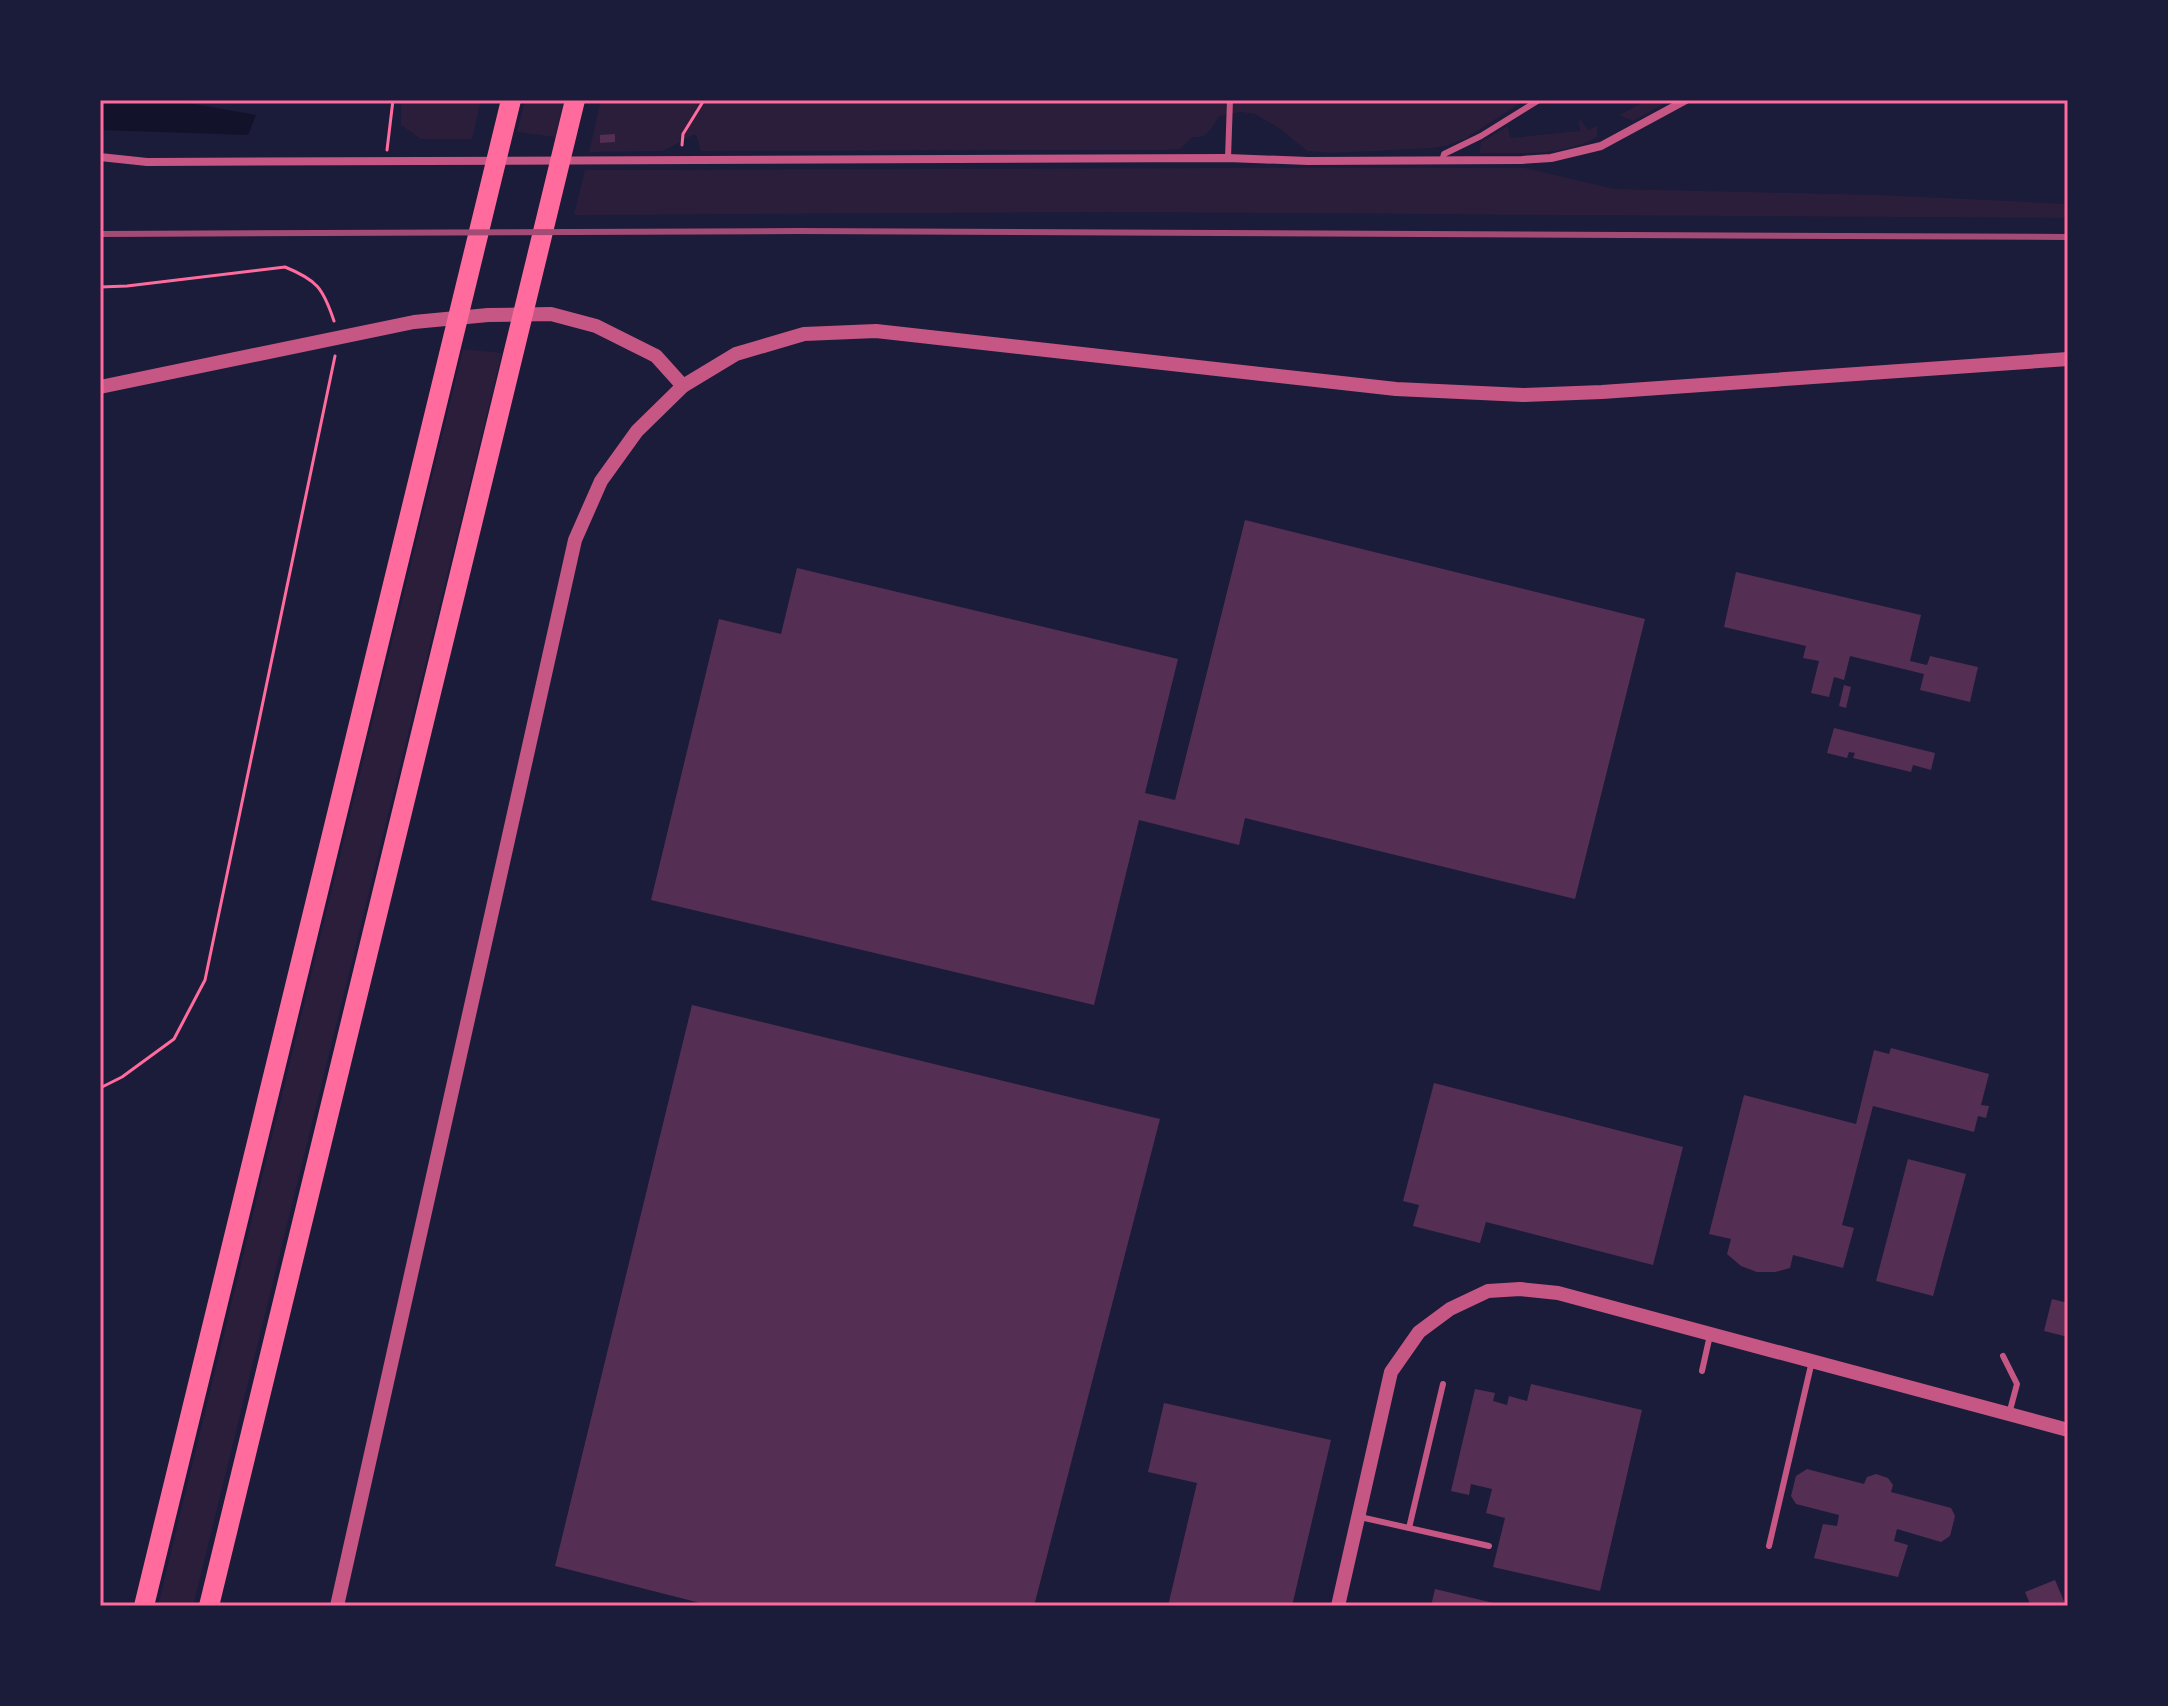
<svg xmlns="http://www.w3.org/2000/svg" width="2168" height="1706" viewBox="0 0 2168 1706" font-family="Ubuntu,sans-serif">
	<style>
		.green { fill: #2a1e3b }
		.water { fill: #12122b }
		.building { fill: #542f53 }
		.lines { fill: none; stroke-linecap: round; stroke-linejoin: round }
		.path { stroke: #ff6b9d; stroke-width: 3 }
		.service { stroke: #c65784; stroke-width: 6 }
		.minor { stroke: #c65784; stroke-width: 8 }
		.tertiary { stroke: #c65784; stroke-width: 14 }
		.motorway { stroke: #ff6b9d; stroke-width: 20 }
		.rail { stroke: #a44b75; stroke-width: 6 }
		.neatline { fill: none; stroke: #ff6b9d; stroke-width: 3 }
	</style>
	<rect width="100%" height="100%" fill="#1b1b3a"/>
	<g class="green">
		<polygon points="401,100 481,100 472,139 421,139 401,125"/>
		<polygon points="525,100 564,100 555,137 517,132"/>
		<path d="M601 100H1235L1236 103 1238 100H1525L1465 139 1445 146 1431 148 1332 153 1307 151 1282 130 1255 114 1241 112 1219 116C1212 128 1207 139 1192 137L1180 149 1166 150 701 151 696 134C683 139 674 146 662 151L589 152Z"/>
		<polygon points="1648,100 1671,100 1633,121 1619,115"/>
		<path d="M1579 118 1588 130 1597 126V137C1563 157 1517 153 1479 153L1481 142 1508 126 1510 138 1580 131Z"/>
		<polygon points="1232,168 1525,168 1615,189 1881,195 2068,204 2068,218 1094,212 574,215 585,170"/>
		<polygon points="463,349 502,353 193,1606 158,1606"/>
	</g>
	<polygon class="water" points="100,100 172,100 256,115 248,135 100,130"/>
	<g class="building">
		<polygon points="615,134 615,142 600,143 600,135"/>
		<polygon points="1245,520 1645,619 1575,899 1245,818 1239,845 1139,820 1094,1005 651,900 719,619 781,634 797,568 1178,659 1145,793 1175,800"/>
		<polygon points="1736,572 1921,615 1910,661 1927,665 1930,656 1978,667 1970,702 1920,690 1924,674 1850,656 1844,680 1834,677 1829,697 1811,693 1819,661 1803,658 1806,646 1724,627"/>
		<polygon points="1844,685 1851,687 1846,708 1839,706"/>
		<polygon points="1834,728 1935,753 1931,770 1913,765 1911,772 1853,758 1855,753 1849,752 1847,758 1827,753"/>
		<polygon points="692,1005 1160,1119 1034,1606 712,1606 555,1566"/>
		<polygon points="1891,1048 1989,1074 1981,1105 1989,1106 1986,1118 1978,1116 1974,1132 1873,1106 1842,1225 1854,1228 1843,1268 1793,1255 1790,1268 1775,1272 1757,1272 1741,1266 1727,1254 1731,1239 1709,1234 1744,1095 1856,1124 1874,1050 1889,1054"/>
		<polygon points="1434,1083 1683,1147 1653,1265 1486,1222 1480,1243 1413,1226 1419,1205 1403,1201"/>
		<polygon points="1908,1159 1966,1174 1933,1296 1876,1281"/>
		<polygon points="2052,1299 2068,1303 2068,1337 2044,1331"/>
		<polygon points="1531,1384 1642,1410 1600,1591 1493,1567 1505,1518 1486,1513 1492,1489 1471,1484 1469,1495 1451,1491 1475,1389 1495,1393 1493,1401 1507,1405 1509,1396 1527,1401"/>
		<polygon points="1164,1403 1331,1440 1292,1606 1275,1604 1274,1606 1168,1606 1197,1483 1148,1472"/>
		<polygon points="1807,1469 1864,1484 1867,1477 1876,1474 1888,1478 1893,1485 1891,1492 1951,1508 1955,1516 1950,1536 1941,1542 1897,1529 1894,1541 1908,1545 1898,1577 1814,1558 1823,1524 1837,1526 1839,1515 1796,1504 1791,1496 1796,1476"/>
		<polygon points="2055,1580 2066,1606 2031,1606 2025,1592"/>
		<polygon points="1435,1589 1502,1605 1502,1606 1431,1606"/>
	</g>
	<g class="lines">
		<g class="path">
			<polyline points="682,145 683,134 704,100"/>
			<polyline points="387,150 393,100"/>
			<path d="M100 287 127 286 285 267C317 280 323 288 334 321"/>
			<polyline points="100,1088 122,1077 174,1039 205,980 335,356"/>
		</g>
		<g class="service">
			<polyline points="1228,158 1230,100"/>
			<polyline points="1442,161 1444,154 1481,136 1539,100"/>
			<polyline points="2003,1356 2017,1384 2009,1414"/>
			<polyline points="1702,1371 1710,1335"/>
			<polyline points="1360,1517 1489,1546"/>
			<polyline points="1409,1528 1443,1384"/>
			<polyline points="1769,1546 1812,1361"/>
		</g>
		<polyline class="minor" points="100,157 147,162 1228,158 1308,161 1522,160 1551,158 1601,146 1686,100"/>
		<g class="tertiary">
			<polyline points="100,387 414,322 488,315 551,314 596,326 656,356 683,386"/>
			<polyline points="337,1606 575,540 601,481 637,431 683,386 736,354 804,334 876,331 1396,389 1523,395 1602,392 2068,359"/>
			<polyline points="1338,1606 1391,1372 1419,1332 1450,1309 1488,1291 1520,1289 1558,1293 2068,1430"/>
		</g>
		<g class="motorway">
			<polyline points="144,1606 511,100"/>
			<polyline points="209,1606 575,100"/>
		</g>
		<polyline class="rail" points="100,234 797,231 2068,237"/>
	</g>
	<rect width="2168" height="1706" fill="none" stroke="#1b1b3a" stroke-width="204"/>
	<rect x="102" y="102" width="1964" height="1502" class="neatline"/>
</svg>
